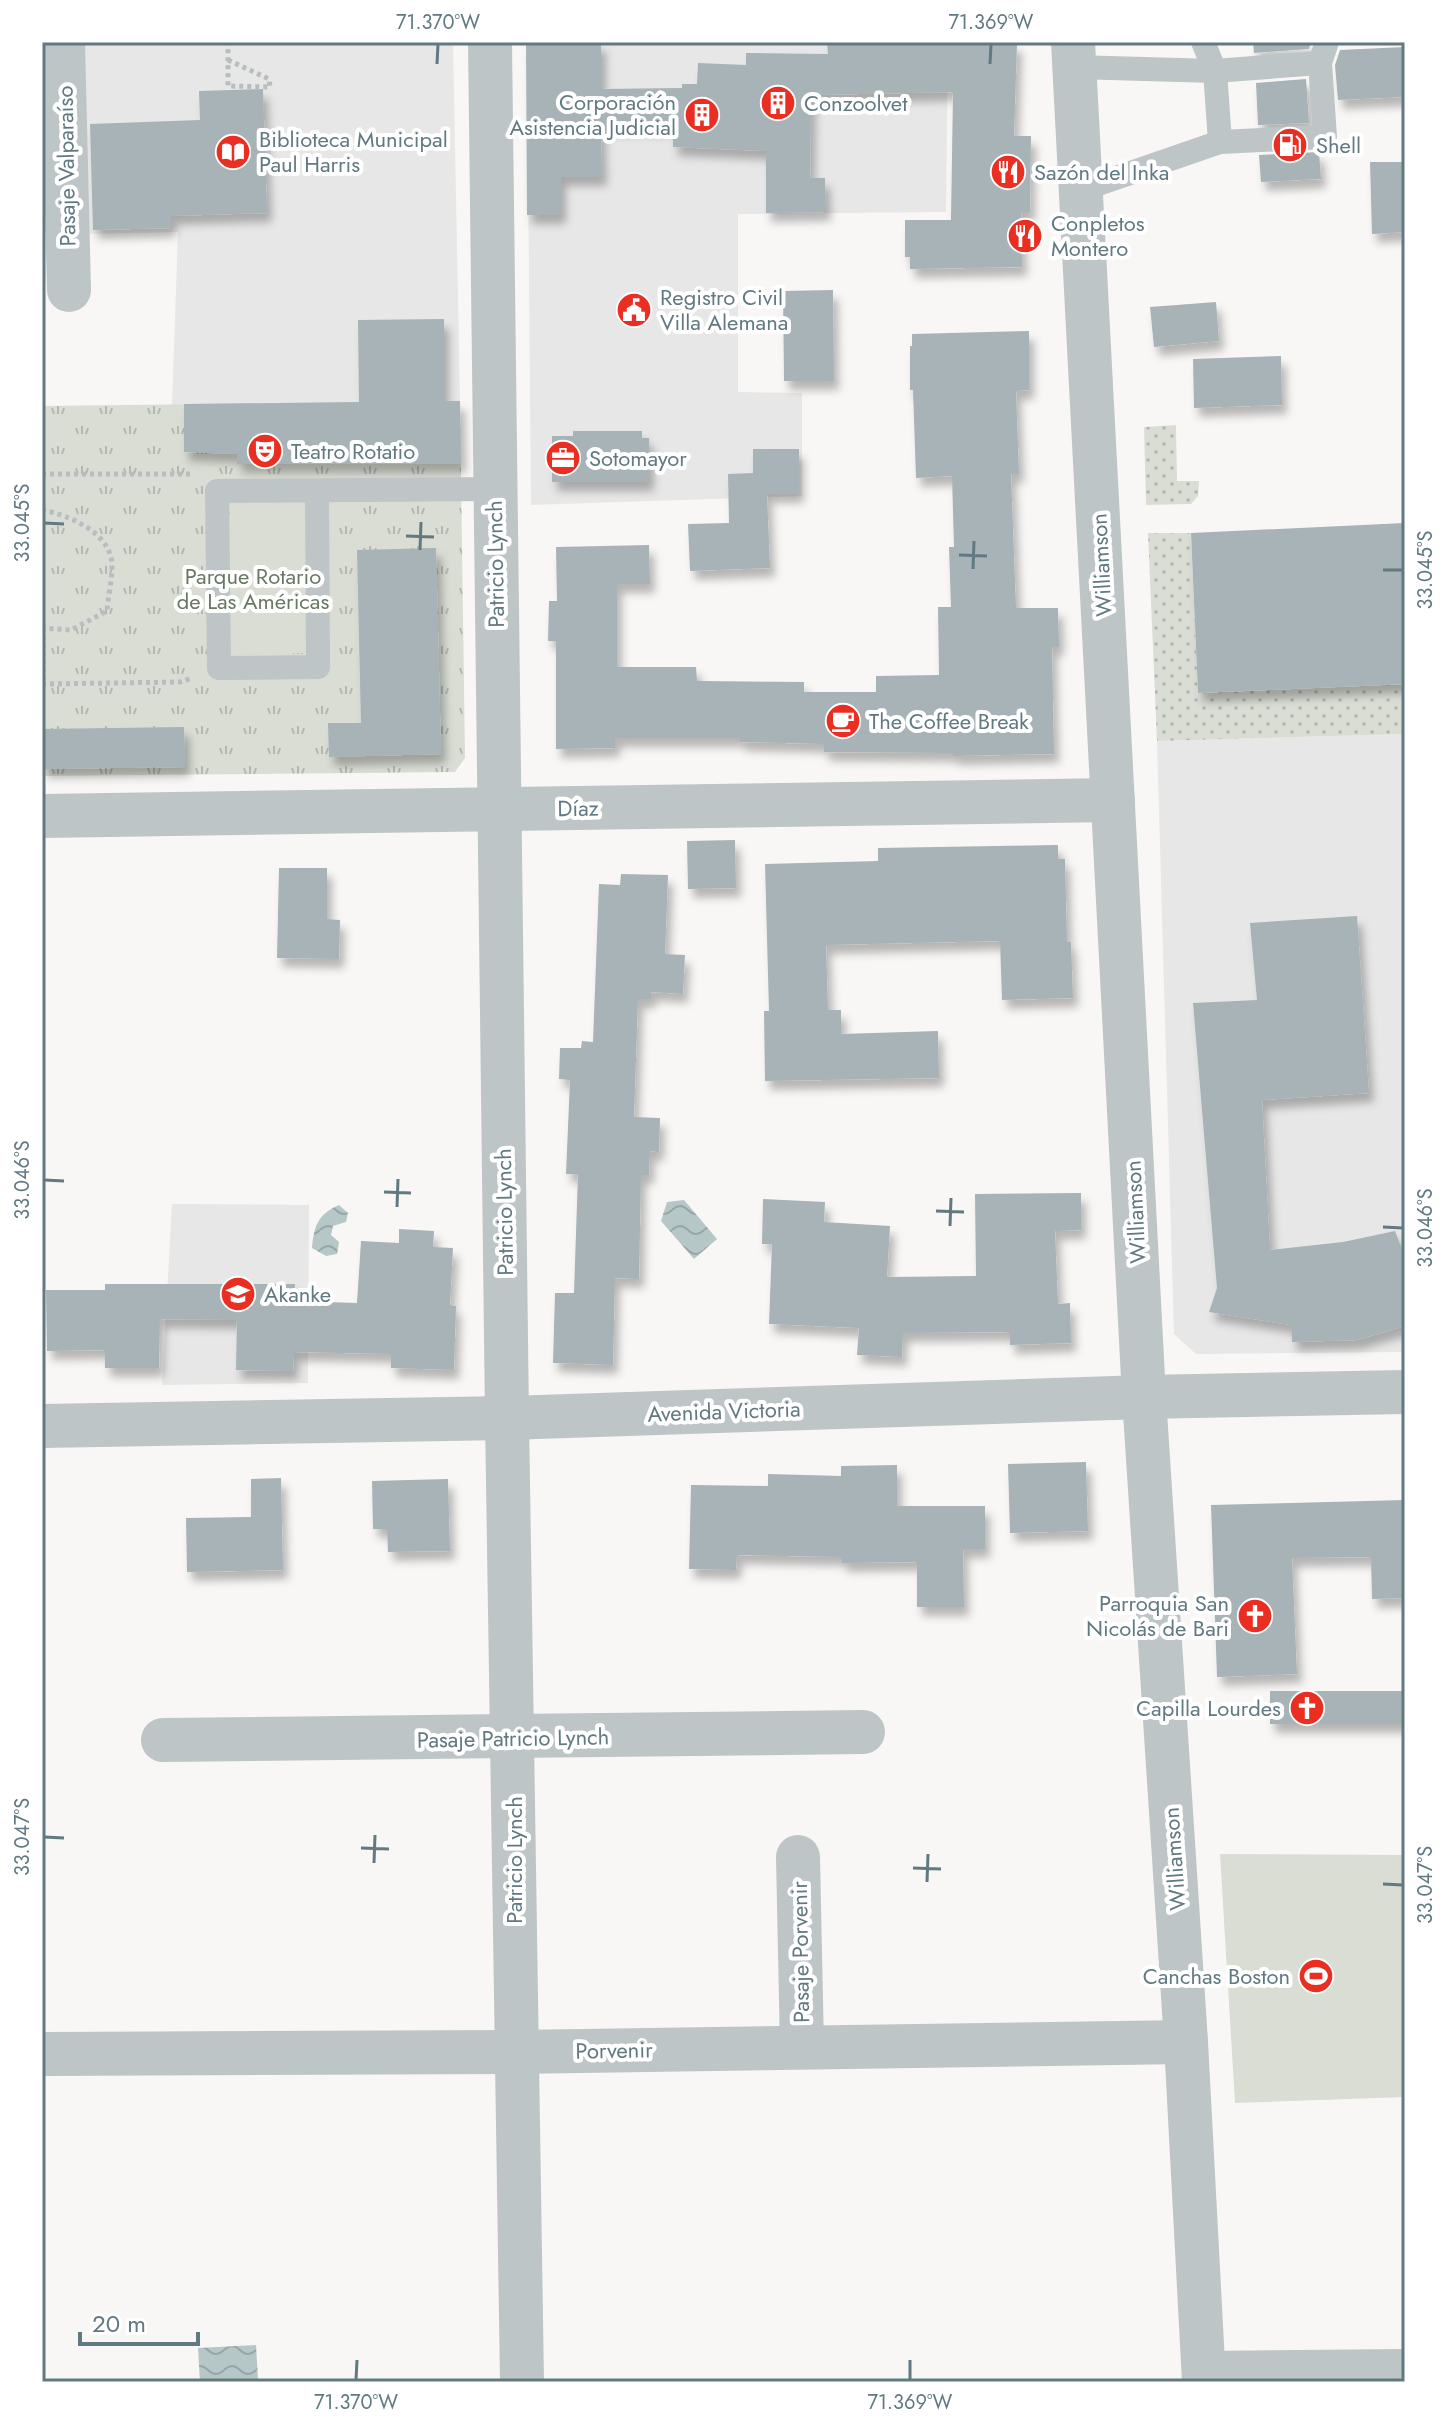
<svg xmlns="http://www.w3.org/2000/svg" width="1447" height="2424" viewBox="0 0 1447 2424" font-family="Jost,sans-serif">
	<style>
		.built { fill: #e6e7e6 }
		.grass { fill: url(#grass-dots) }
		.park { fill: url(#park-tufts) }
		.garden { fill: #d9ddd4 }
		.water { fill: url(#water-waves) }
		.building { fill: #a7b3b7; filter: url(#shadow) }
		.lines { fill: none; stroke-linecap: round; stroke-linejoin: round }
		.path { stroke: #b8bdbf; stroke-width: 5; stroke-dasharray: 4 4; stroke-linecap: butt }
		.service { stroke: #bec5c7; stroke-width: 24 }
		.minor { stroke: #bec5c7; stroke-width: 44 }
		.tertiary { stroke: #bec5c7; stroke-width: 44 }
		.ticks { fill: none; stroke: #617981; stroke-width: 3 }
		.labels { text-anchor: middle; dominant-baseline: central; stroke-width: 8; stroke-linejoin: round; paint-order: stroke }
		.poi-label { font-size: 22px; fill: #617981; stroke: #fff; text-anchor: start }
		.street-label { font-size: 22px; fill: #617981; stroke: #fff }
		.park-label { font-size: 22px; fill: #697961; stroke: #fff }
		.neatline { fill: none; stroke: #617981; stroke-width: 3 }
		.ticks-label { font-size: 20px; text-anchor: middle; fill: #617981 }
	</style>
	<defs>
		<pattern id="grass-dots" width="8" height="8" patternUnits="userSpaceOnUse" patternTransform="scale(2)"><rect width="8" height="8" fill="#d9ddd4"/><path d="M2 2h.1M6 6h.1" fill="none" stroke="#b3b8b1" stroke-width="1.8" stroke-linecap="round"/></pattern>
		<pattern id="park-tufts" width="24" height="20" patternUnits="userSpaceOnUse" patternTransform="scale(2)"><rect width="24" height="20" fill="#d9ddd4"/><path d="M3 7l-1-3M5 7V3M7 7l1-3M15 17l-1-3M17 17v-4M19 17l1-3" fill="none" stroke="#b3b8b1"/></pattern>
		<pattern id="water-waves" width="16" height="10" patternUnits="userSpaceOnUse" patternTransform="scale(2)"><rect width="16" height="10" fill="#b6c7c8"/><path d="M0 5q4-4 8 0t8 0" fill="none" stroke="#97a6a8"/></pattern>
		<filter id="shadow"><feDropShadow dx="5" dy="9" stdDeviation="4" flood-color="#0004"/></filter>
	</defs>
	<rect width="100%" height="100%" fill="#f8f7f5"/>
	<g class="built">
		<polygon points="80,42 453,42 460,401 172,405 178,232 87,234"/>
		<polygon points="535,42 948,42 946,212 738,214 738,392 802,393 802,496 531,505 527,50"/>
		<polygon points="1405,734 1405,1352 1196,1354 1174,1334 1157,741"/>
		<polygon points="172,1204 309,1205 308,1383 162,1385"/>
	</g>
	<g class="grass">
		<polygon points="1176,425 1177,481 1199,481 1198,496 1191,504 1146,505 1144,427"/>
		<polygon points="1148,533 1191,533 1198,693 1405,684 1405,734 1157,741"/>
	</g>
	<polygon class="park" points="460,401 465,758 455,772 42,776 42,406"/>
	<g class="garden">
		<polygon points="230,501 324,501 324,653 230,654"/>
		<polygon points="1220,1854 1405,1855 1405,2097 1235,2103"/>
	</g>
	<g class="water">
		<polygon points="684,1200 717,1239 694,1259 661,1221 667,1202"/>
		<path d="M339 1205 348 1213 346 1222 333 1226 331 1235 339 1242 337 1254 326 1256 312 1248C314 1226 318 1214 339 1205Z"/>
		<polygon points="256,2345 258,2379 200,2382 198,2348"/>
	</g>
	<g class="building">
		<polygon points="526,42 601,42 601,89 682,88 682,84 697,84 698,63 746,65 746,53 828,54 827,42 1017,43 1014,136 1031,136 1030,212 1021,212 1022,267 910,269 910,257 905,257 905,220 951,220 953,92 811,95 810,178 825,178 826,212 766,213 766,151 673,147 673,126 601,126 602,177 561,177 561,215 527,215"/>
		<polygon points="1253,42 1311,42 1309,49 1254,53"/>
		<polygon points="1405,47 1405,97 1338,100 1335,65 1340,50"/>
		<polygon points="1306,79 1309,123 1258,125 1256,83"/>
		<polygon points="263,89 267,213 171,216 171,228 93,230 90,124 200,120 199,91"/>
		<polygon points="1319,152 1321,179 1261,182 1259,155"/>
		<polygon points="1370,162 1405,162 1405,232 1372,234"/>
		<polygon points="833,290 834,381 784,381 783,291"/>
		<polygon points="1216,302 1219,341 1154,347 1150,307"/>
		<polygon points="444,319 444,401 460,401 461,464 237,464 237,454 184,452 184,404 359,402 358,320"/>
		<polygon points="1029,331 1029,390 1016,391 1019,474 1011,474 1016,608 1058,608 1059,647 1052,647 1054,754 953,756 953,753 824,752 824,744 740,742 740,738 615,738 615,748 556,749 556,641 548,641 549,601 557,601 556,547 649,545 650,584 617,584 617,667 696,667 697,681 804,682 804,692 876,692 876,676 939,675 938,607 951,607 949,547 954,547 952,476 916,478 913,390 910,390 910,346 912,346 912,334"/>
		<polygon points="1281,356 1282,405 1194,408 1193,359"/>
		<polygon points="573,431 642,431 642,438 649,438 649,482 552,482 552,436 573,436"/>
		<polygon points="753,449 799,449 799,494 767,494 770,568 690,571 688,524 729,523 728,474 753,473"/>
		<polygon points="1405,523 1405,684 1198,693 1191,533"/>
		<polygon points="436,548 441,754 329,757 328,723 361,723 357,550"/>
		<polygon points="184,727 185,767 42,769 42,729"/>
		<polygon points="735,840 736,888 688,889 687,841"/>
		<polygon points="1058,845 1058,859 1065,859 1067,942 1071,942 1073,998 1002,1000 1000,941 826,945 828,1010 841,1010 841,1034 938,1031 939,1078 765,1081 764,1011 769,1011 765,864 878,861 878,848"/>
		<polygon points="279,868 327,868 327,919 340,920 339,959 277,958"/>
		<polygon points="621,874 668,875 665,954 685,955 683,994 651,992 651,999 638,999 634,1117 660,1118 659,1152 650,1151 649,1175 641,1175 639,1279 615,1278 613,1365 553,1363 555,1293 574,1293 578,1174 566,1174 570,1080 559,1079 560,1048 581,1048 582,1041 593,1042 599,884 620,885"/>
		<polygon points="1357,916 1369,1093 1262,1100 1270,1250 1343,1242 1395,1231 1405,1257 1405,1326 1357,1340 1292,1342 1291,1325 1209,1312 1217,1288 1193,1003 1257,1000 1250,923"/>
		<polygon points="1081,1193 1081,1230 1055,1231 1058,1304 1070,1303 1071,1343 1010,1345 1009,1332 903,1333 902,1357 857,1355 859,1328 769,1324 772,1244 762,1244 763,1199 825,1202 824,1222 890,1226 887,1277 976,1276 975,1194"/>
		<polygon points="399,1229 434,1231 433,1247 453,1248 450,1305 456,1306 454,1370 391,1368 391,1354 294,1352 293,1371 236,1370 237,1320 160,1319 159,1368 105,1368 105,1350 47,1351 46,1290 105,1290 105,1284 295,1284 294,1301 357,1303 361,1241 399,1243"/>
		<polygon points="1086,1462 1088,1531 1010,1533 1008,1464"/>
		<polygon points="897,1465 897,1506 985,1506 985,1549 963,1549 964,1607 917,1607 917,1562 842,1563 842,1557 737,1555 736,1570 689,1569 691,1485 768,1486 768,1474 841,1476 841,1466"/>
		<polygon points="281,1478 283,1570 187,1572 186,1518 251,1517 251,1479"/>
		<polygon points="448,1479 450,1551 388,1552 387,1529 373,1529 372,1481"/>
		<polygon points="1405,1500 1405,1598 1372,1599 1371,1557 1292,1558 1297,1674 1217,1677 1211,1505"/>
		<rect x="1270" y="1691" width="135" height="33"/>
	</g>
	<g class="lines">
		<g class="path">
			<polyline points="228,60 269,79 270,87 228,86 228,42"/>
			<polyline points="42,474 194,474"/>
			<path d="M42 510C69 515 112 533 112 566 112 581 108 597 107 611L71 630 42 628"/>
			<polyline points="43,628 43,684"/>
			<polyline points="42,684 181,682 192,678"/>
		</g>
		<g class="service">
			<polyline points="1203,42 1215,71 1220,142"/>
			<polyline points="1074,67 1215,71 1320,63"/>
			<polyline points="1081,190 1220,142 1325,137 1320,63 1327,42"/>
			<polyline points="317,491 318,667 219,668 217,491 495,489"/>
		</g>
		<g class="minor">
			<polyline points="63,42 69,290"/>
			<polyline points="1144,1397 1186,2042 1204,2382"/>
			<polyline points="507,1418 522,2382"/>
			<polyline points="163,1740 863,1732"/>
			<polyline points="798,1857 802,2047"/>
			<polyline points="42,2054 515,2052 1186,2042"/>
			<polyline points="1204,2373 1405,2371"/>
		</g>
		<g class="tertiary">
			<polyline points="490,42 507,1418"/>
			<polyline points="1073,42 1144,1397"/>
			<polyline points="42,816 1113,800"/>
			<polyline points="42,1426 507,1418 1144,1397 1405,1392"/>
		</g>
	</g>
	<path class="ticks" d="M437 64 438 44M990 64 991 44M44 523 64 524M406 536 434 537M420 550 421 522M959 555 987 556M973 569 974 541M1383 570H1403M44 1180 64 1181M384 1192 411 1193M397 1207 398 1179M936 1211 964 1212M950 1226 951 1198M1383 1227 1403 1228M44 1837 64 1838M361 1848 389 1849M374 1863 375 1835M913 1868 941 1869M927 1882 928 1854M1383 1884 1403 1885M356 2380 357 2360M910 2380V2360"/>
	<defs>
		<symbol id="building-disc" viewBox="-11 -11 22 22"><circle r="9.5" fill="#eb2e22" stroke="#fff"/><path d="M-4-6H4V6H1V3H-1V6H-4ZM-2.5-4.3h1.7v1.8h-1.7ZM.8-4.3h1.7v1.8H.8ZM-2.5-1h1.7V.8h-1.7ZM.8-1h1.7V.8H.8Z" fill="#fff"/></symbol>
		<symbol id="fuel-disc" viewBox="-11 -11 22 22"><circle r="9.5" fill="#eb2e22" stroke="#fff"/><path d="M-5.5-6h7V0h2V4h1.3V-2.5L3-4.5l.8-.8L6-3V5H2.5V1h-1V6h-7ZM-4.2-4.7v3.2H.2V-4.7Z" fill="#fff"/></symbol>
		<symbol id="library-disc" viewBox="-11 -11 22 22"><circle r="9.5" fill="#eb2e22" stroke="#fff"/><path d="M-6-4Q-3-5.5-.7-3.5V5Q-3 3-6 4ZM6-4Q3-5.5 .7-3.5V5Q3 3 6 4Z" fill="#fff"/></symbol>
		<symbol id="restaurant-disc" viewBox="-11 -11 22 22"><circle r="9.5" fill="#eb2e22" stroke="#fff"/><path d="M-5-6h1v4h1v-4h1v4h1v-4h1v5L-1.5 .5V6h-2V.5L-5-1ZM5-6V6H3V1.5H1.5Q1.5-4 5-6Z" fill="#fff"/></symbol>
		<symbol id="civic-disc" viewBox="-11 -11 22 22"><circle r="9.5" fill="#eb2e22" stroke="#fff"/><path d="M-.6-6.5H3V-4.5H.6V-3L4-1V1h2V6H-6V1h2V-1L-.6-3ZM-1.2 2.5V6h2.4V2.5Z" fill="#fff"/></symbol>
		<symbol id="theatre-disc" viewBox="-11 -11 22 22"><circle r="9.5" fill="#eb2e22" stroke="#fff"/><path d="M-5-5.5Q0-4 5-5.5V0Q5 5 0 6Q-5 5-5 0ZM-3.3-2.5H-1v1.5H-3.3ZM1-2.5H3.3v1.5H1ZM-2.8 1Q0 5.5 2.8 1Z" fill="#fff"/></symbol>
		<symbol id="office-disc" viewBox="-11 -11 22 22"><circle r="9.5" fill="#eb2e22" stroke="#fff"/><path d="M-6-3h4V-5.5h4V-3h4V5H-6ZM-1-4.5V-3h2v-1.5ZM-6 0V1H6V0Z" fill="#fff"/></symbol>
		<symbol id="cafe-disc" viewBox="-11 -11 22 22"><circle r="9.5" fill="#eb2e22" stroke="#fff"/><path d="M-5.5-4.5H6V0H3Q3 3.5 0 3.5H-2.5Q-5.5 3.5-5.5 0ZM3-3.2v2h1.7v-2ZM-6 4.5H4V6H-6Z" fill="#fff"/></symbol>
		<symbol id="school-disc" viewBox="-11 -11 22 22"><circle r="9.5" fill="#eb2e22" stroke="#fff"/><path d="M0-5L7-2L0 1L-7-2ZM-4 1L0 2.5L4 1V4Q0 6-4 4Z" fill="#fff"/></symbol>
		<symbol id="church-disc" viewBox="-11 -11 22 22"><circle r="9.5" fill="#eb2e22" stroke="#fff"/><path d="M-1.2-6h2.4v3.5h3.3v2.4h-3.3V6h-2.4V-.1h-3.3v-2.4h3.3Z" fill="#fff"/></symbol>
		<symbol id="stadium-disc" viewBox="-11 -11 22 22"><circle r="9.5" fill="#eb2e22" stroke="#fff"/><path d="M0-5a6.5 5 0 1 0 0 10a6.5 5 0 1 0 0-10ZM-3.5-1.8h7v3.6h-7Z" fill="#fff"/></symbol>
	</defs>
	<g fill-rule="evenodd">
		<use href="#building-disc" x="758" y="83" width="40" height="40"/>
		<use href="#building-disc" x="682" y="95" width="40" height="40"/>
		<use href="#fuel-disc" x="1270" y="125" width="40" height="40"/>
		<use href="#library-disc" x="213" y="132" width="40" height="40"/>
		<use href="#restaurant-disc" x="988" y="152" width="40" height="40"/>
		<use href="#restaurant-disc" x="1005" y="216" width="40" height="40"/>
		<use href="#civic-disc" x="614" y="290" width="40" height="40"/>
		<use href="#theatre-disc" x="245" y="431" width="40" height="40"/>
		<use href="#office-disc" x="543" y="438" width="40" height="40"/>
		<use href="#cafe-disc" x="823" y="701" width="40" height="40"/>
		<use href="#school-disc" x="218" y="1274" width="40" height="40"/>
		<use href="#church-disc" x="1235" y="1596" width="40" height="40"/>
		<use href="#church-disc" x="1287" y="1688" width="40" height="40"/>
		<use href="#stadium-disc" x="1296" y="1956" width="40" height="40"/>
	</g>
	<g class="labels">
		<g class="poi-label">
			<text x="676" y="102" text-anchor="end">Corporación<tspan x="676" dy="25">Asistencia Judicial</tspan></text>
			<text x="804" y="103">Conzoolvet</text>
			<text x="259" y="139">Biblioteca Municipal<tspan x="259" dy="25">Paul Harris</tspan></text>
			<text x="1316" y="145">Shell</text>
			<text x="1034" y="172">Sazón del Inka</text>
			<text x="1051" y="223">Conpletos<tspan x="1051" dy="25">Montero</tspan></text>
			<text x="660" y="297">Registro Civil<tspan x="660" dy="25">Villa Alemana</tspan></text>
			<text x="291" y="451">Teatro Rotatio</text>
			<text x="589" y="458">Sotomayor</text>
			<text x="869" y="721">The Coffee Break</text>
			<text x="264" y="1294">Akanke</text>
			<text x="1229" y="1603" text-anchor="end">Parroquia San<tspan x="1229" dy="25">Nicolás de Bari</tspan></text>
			<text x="1281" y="1708" text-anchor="end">Capilla Lourdes</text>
			<text x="1290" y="1976" text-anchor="end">Canchas Boston</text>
		</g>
		<g class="street-label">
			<text transform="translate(66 166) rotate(-91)">Pasaje Valparaíso</text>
			<text transform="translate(495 564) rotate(-91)">Patricio Lynch</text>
			<text transform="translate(1101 565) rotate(-93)">Williamson</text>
			<text transform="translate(578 808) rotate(-1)">Díaz</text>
			<text transform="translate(504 1212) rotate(-91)">Patricio Lynch</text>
			<text transform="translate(1135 1212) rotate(-93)">Williamson</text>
			<text transform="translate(724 1411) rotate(-2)">Avenida Victoria</text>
			<text transform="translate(513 1738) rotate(-1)">Pasaje Patricio Lynch</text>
			<text transform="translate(1174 1859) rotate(-94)">Williamson</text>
			<text transform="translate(514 1860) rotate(-90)">Patricio Lynch</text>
			<text transform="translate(800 1952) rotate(-91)">Pasaje Porvenir</text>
			<text transform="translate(614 2050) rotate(-1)">Porvenir</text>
		</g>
		<g class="park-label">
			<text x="253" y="576">Parque Rotario<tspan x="253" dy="25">de Las Américas</tspan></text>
		</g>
	</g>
	<rect width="1447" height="2424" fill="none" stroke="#ffffff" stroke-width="88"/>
	<path d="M80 2332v12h118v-12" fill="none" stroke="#617981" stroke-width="4"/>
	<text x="92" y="2332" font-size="24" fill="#617981" stroke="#ffffff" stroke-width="6" paint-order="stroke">20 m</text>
	<rect x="44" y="44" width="1359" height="2336" class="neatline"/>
	<g class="ticks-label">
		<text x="438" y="29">71.370°W</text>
		<text x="991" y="29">71.369°W</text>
		<text transform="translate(22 523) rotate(-90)" y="7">33.045°S</text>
		<text transform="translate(1425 570) rotate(-90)" y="7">33.045°S</text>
		<text transform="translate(22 1180) rotate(-90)" y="7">33.046°S</text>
		<text transform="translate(1425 1228) rotate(-90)" y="7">33.046°S</text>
		<text transform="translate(22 1837) rotate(-90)" y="7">33.047°S</text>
		<text transform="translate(1425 1885) rotate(-90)" y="7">33.047°S</text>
		<text x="356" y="2409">71.370°W</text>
		<text x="910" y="2409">71.369°W</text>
	</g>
</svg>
